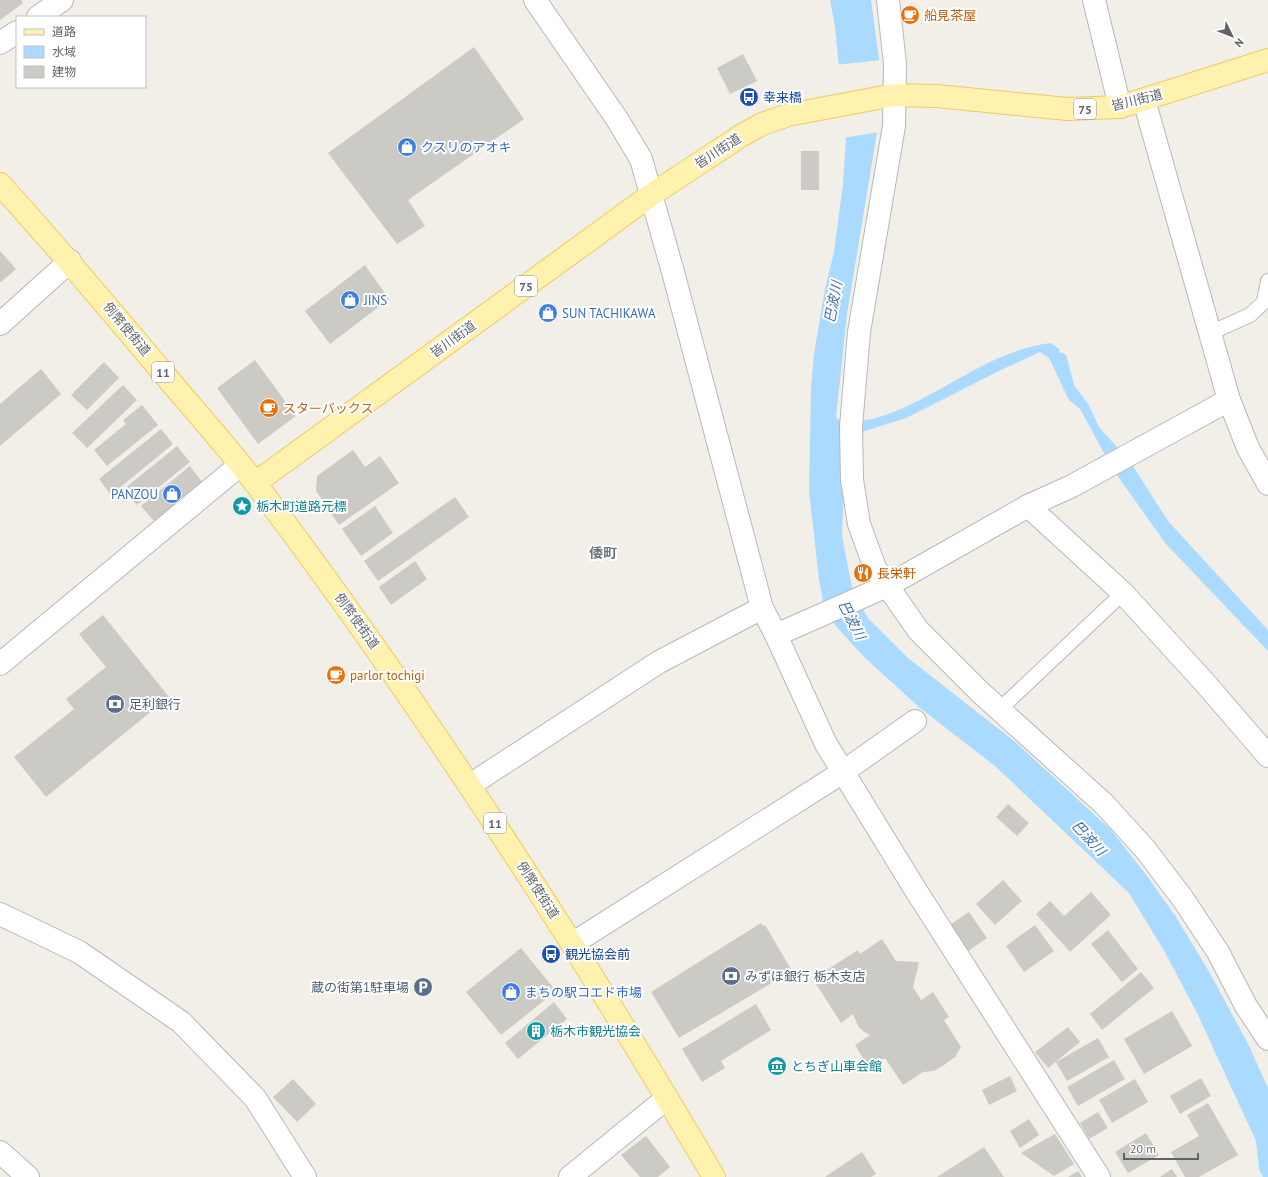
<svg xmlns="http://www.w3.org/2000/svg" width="1268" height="1177" viewBox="0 0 1268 1177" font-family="'PT Sans','Noto Sans JP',sans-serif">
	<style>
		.water { fill: #aadaff }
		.pier { fill: #f1efe8 }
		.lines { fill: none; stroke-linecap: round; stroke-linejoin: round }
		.stream { stroke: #aadaff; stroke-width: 7 }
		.building { fill: #cccac5 }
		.service-casing { stroke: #b5b8bc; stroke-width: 16 }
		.minor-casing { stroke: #b5b8bc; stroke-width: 24 }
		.tertiary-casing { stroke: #b5b8bc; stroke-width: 24 }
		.primary-casing { stroke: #f2c960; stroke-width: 24 }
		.service { stroke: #fff; stroke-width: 14 }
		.minor { stroke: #fff; stroke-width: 22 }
		.tertiary { stroke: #fff; stroke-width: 22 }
		.primary { stroke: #fff2af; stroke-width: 22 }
		.labels { text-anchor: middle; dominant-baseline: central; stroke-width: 4; stroke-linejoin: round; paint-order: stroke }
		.shield { fill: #fff; stroke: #8f9295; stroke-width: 1 }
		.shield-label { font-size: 12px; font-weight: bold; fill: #5f6368 }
		.food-label { font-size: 13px; fill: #c56008; stroke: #fff; text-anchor: start }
		.transit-label { font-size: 13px; fill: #164399; stroke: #fff; text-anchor: start }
		.street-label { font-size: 13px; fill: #5f6368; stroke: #fff }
		.shop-label { font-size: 13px; fill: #366cbe; stroke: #fff; text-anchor: start }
		.culture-label { font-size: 13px; fill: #0d838f; stroke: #fff; text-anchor: start }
		.service-label { font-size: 13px; fill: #4e5e75; stroke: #fff; text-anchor: start }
		.water-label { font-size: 14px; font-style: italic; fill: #4174aa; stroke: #fff }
		.neighbourhood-label { font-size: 14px; font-weight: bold; fill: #70757a; stroke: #fff }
	</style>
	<rect width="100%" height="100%" fill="#f1efe8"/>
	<path class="water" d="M830 0H871L879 59 877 132 847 314 836 418 844 423C857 421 871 420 883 416 940 397 990 350 1051 343L1059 349 1064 373 1071 390 1091 410 1099 427 1131 463 1168 521 1268 630V651L1166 544 1114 471 1080 409 1069 400 1049 358 1040 352 1001 370 906 418 846 437 842 535 851 583 855 596 868 618 908 658 1014 741 1110 829 1144 872 1176 917 1211 975 1249 1046 1268 1088V1177H1263L1259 1169 1256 1141 1198 1015 1166 954 1129 893 995 766 920 708 864 657 835 625 823 601 819 579 809 491 811 388 814 354 825 289 834 252 843 184 846 141 835 27Z"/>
	<polygon class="pier" points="881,60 879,132 843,138 835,65"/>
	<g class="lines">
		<polyline class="stream" points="1051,353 1063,357 1071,387 1086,407"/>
	</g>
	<g class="building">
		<polygon points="0,0 21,0 23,3 0,20"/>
		<polygon points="474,47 524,119 408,200 425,226 397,244 328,153"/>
		<polygon points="743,54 757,81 730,94 717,68"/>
		<rect x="801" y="151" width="18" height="39"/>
		<polygon points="0,251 16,269 0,283"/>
		<polygon points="365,265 389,299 330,344 305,311"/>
		<polygon points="255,360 296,416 258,444 217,388"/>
		<polygon points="104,362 119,378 87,410 71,395"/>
		<polygon points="41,369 61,394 0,446 0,404"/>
		<polygon points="123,385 137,400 87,448 72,433"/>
		<polygon points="142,405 158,425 107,466 94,450 126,424 123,420"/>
		<polygon points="161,429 173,444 111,495 99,479"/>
		<polygon points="177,446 190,462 137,505 124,489"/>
		<polygon points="353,450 365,467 380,456 399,483 339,525 316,491 317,476"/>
		<polygon points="190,466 202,482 154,521 141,506"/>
		<polygon points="455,497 469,517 378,581 364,561"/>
		<polygon points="375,506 393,533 361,556 342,529"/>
		<polygon points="415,561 427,579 391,605 379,587"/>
		<polygon points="103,615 169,697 46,797 14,757 74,709 66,699 106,667 79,634"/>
		<polygon points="1008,804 1029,823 1017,836 996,817"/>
		<polygon points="1003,880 1022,901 995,925 976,904"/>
		<polygon points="1091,892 1111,915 1070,952 1036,914 1050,901 1064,916"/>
		<polygon points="969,912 987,938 967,952 948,926"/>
		<polygon points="761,923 763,926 765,925 792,971 679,1038 651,992"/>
		<polygon points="1035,925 1054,951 1024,972 1006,946"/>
		<polygon points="1108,930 1138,969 1122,982 1091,944"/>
		<polygon points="882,939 896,961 919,962 913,987 921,1000 933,992 949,1017 944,1020 961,1047 955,1057 944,1065 934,1071 923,1072 903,1085 885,1058 869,1068 855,1045 870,1035 863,1031 858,1026 853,1014 841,1023 813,979 858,950 860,954"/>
		<polygon points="521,948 556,991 501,1035 466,992"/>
		<polygon points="1141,972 1154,988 1102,1030 1090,1014"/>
		<polygon points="554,1002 567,1019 518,1059 505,1043"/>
		<polygon points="756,1004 771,1030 721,1061 725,1068 702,1082 682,1049"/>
		<polygon points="1172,1011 1192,1046 1144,1074 1124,1039"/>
		<polygon points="1068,1027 1080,1042 1048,1068 1035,1052"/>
		<polygon points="1098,1038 1109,1057 1067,1081 1056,1062"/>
		<polygon points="1114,1060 1125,1079 1078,1106 1067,1087"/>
		<polygon points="1010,1076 1017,1091 989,1105 982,1090"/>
		<polygon points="1201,1078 1211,1096 1180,1114 1170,1096"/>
		<polygon points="293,1079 316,1104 297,1122 273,1097"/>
		<polygon points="1135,1079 1148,1102 1112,1123 1099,1100"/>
		<polygon points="1208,1103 1238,1155 1199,1177 1185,1177 1171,1152 1199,1136 1187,1115"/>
		<polygon points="1098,1112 1108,1128 1089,1139 1080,1123"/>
		<polygon points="1029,1119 1039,1135 1020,1148 1010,1131"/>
		<polygon points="1146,1133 1159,1155 1128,1173 1115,1152"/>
		<polygon points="1055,1134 1074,1164 1054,1176 1021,1153"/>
		<polygon points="646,1136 670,1167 658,1177 640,1177 621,1155"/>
		<polygon points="984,1147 1004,1177 937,1177"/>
		<polygon points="862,1152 876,1174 871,1177 825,1177"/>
		<polygon points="1172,1169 1177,1177 1160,1177"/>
		<polygon points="1078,1171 1082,1177 1068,1177"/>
	</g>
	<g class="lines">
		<defs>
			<g id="service">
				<polyline points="1210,333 1250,315 1264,302 1268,281"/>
				<polyline points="1000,709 1123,593"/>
			</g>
			<g id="minor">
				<polyline points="535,0 617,119 641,159 673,272 762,608 776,635 826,744 915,889 1099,1177"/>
				<polyline points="888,0 895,64 894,126 859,332 851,427 852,480 859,524 875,568 918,630 980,692 1104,804 1145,849 1183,899 1218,952 1246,1006 1268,1039"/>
				<polyline points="1094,0 1120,107"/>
				<polyline points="38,17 62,0"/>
				<polyline points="0,43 17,32"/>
				<polyline points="1144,100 1229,400 1248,448 1268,484"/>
				<polyline points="1028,506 1123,593 1205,683 1268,756"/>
				<polyline points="776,635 887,586 1028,506 1072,486 1229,400"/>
				<polyline points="0,664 240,465"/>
				<polyline points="470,785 659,662 762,608"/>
				<polyline points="0,914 79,952 181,1022 255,1098 305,1177"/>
				<polyline points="572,944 843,772 915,721"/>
				<polyline points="0,1152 28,1177"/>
				<polyline points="570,1177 667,1098"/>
			</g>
			<polyline id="tertiary" points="0,324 70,261"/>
			<g id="primary">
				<path d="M0 184C58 248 114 314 169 380 198 414 228 448 256 484 423 705 573 938 714 1177"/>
				<polyline points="255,483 651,195 739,137 762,124 788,115 894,95 937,96 1067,109 1120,107 1268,60"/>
			</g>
		</defs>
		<use href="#service" class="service-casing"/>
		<use href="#minor" class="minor-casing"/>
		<use href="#tertiary" class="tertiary-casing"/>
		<use href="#primary" class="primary-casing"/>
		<use href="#service" class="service"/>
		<use href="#minor" class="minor"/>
		<use href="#tertiary" class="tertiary"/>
		<use href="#primary" class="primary"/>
	</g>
	<defs>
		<symbol id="cafe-disc" viewBox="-11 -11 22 22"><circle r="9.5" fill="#e8710a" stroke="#fff"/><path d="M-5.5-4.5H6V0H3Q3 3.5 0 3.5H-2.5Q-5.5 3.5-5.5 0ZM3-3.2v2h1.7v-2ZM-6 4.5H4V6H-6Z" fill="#fff"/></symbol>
		<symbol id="bus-disc" viewBox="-11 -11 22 22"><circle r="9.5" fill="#1a4fb4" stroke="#fff"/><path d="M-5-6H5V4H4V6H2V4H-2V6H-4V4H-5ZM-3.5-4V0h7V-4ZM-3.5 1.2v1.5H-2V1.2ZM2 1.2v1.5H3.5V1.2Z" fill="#fff"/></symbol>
		<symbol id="shop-disc" viewBox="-11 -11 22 22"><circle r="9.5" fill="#3f7fe0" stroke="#fff"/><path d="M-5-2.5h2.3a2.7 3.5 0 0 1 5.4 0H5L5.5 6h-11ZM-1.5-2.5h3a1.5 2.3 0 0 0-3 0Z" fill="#fff"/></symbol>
		<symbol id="sight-disc" viewBox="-11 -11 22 22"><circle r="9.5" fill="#0f9aa8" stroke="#fff"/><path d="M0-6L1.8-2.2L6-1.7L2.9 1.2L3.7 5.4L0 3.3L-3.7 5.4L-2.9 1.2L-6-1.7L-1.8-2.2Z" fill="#fff"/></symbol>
		<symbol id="restaurant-disc" viewBox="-11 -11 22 22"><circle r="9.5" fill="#e8710a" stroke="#fff"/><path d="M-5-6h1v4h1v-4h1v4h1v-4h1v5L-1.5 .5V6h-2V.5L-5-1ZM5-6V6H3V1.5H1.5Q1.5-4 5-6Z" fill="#fff"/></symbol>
		<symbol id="bank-disc" viewBox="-11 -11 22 22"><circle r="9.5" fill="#5c6f8a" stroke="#fff"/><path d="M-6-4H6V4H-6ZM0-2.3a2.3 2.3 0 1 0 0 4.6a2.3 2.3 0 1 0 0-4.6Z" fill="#fff"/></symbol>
		<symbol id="parking-disc" viewBox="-11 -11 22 22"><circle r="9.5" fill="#5c6f8a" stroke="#fff"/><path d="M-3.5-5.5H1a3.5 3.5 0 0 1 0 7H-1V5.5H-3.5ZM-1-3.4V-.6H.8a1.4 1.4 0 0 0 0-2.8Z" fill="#fff"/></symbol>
		<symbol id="building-disc" viewBox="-11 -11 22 22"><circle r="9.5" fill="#0f9aa8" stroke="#fff"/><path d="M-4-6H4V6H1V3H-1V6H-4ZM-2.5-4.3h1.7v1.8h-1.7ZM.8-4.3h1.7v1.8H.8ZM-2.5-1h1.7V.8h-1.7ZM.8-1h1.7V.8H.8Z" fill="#fff"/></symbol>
		<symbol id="museum-disc" viewBox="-11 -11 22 22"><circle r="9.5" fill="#0f9aa8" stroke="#fff"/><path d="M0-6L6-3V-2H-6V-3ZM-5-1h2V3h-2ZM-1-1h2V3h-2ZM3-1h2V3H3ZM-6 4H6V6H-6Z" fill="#fff"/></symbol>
	</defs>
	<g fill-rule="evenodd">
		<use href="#cafe-disc" x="899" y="4" width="22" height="22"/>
		<use href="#bus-disc" x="738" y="86" width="22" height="22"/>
		<use href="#shop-disc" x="396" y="136" width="22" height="22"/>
		<use href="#shop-disc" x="339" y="289" width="22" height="22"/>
		<use href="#shop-disc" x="537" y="302" width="22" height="22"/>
		<use href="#cafe-disc" x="258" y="397" width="22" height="22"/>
		<use href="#shop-disc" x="161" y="483" width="22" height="22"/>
		<use href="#sight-disc" x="231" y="495" width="22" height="22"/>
		<use href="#restaurant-disc" x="852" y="562" width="22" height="22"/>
		<use href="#cafe-disc" x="325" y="664" width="22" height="22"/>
		<use href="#bank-disc" x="104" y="693" width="22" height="22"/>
		<use href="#bus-disc" x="540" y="943" width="22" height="22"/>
		<use href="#bank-disc" x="720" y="965" width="22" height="22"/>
		<use href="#parking-disc" x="412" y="976" width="22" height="22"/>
		<use href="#shop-disc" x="500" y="981" width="22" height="22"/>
		<use href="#building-disc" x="525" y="1020" width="22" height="22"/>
		<use href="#museum-disc" x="766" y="1055" width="22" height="22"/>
	</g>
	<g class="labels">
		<g class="shield">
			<rect x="1074" y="99" width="22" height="20" rx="3"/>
			<rect x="515" y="276" width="22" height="20" rx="3"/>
			<rect x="152" y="362" width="22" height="20" rx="3"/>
			<rect x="484" y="813" width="22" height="20" rx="3"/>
		</g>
		<g class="shield-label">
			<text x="1085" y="109">75</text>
			<text x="526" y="286">75</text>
			<text x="163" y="372">11</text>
			<text x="495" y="823">11</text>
		</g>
		<g class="food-label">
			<text x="924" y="15">船見茶屋</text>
			<text x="283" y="408">スターバックス</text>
			<text x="877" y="573">長栄軒</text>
			<text x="350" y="675">parlor tochigi</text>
		</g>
		<g class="transit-label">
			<text x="763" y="97">幸来橋</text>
			<text x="565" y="954">観光協会前</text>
		</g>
		<g class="street-label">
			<text transform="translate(1137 100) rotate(-14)">皆川街道</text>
			<text transform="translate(718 151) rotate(-33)">皆川街道</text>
			<text transform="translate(127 329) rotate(50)">例幣使街道</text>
			<text transform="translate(453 339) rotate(-36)">皆川街道</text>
			<text transform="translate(357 621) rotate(54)">例幣使街道</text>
			<text transform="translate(538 890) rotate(57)">例幣使街道</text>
		</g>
		<g class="shop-label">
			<text x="421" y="147">クスリのアオキ</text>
			<text x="364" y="300">JINS</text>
			<text x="562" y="313">SUN TACHIKAWA</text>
			<text x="158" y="494" text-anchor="end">PANZOU</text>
			<text x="525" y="992">まちの駅コエド市場</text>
		</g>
		<g class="culture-label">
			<text x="256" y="506">栃木町道路元標</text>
			<text x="550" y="1031">栃木市観光協会</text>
			<text x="791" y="1066">とちぎ山車会館</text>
		</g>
		<g class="service-label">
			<text x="129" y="704">足利銀行</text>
			<text x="745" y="976">みずほ銀行 栃木支店</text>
			<text x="409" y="987" text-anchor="end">蔵の街第1駐車場</text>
		</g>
		<g class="water-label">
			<text transform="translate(833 302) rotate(-79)">巴波川</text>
			<text transform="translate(852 620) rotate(63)">巴波川</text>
			<text transform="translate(1089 838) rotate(47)">巴波川</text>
		</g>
		<g class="neighbourhood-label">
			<text x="603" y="553">倭町</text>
		</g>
	</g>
	<rect x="16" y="16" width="130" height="72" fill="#ffffff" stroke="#bfc1c3"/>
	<rect x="24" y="29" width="20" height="6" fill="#fff2af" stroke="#bfc1c3"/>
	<text x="52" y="36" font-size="12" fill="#5f6368">道路</text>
	<rect x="24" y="46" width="20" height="12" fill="#aadaff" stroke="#bfc1c3"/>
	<text x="52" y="56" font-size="12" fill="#5f6368">水域</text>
	<rect x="24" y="66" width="20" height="12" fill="#cccac5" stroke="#bfc1c3"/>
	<text x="52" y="76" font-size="12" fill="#5f6368">建物</text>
	<g transform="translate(1232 36) rotate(133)" stroke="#ffffff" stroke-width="3" paint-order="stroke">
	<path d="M0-3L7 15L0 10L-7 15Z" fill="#5f6368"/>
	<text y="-6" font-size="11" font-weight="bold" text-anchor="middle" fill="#5f6368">N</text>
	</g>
	<path d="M1124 1153v6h74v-6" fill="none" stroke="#5f6368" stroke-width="2"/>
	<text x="1130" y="1153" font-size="12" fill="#5f6368" stroke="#ffffff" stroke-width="3" paint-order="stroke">20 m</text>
</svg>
